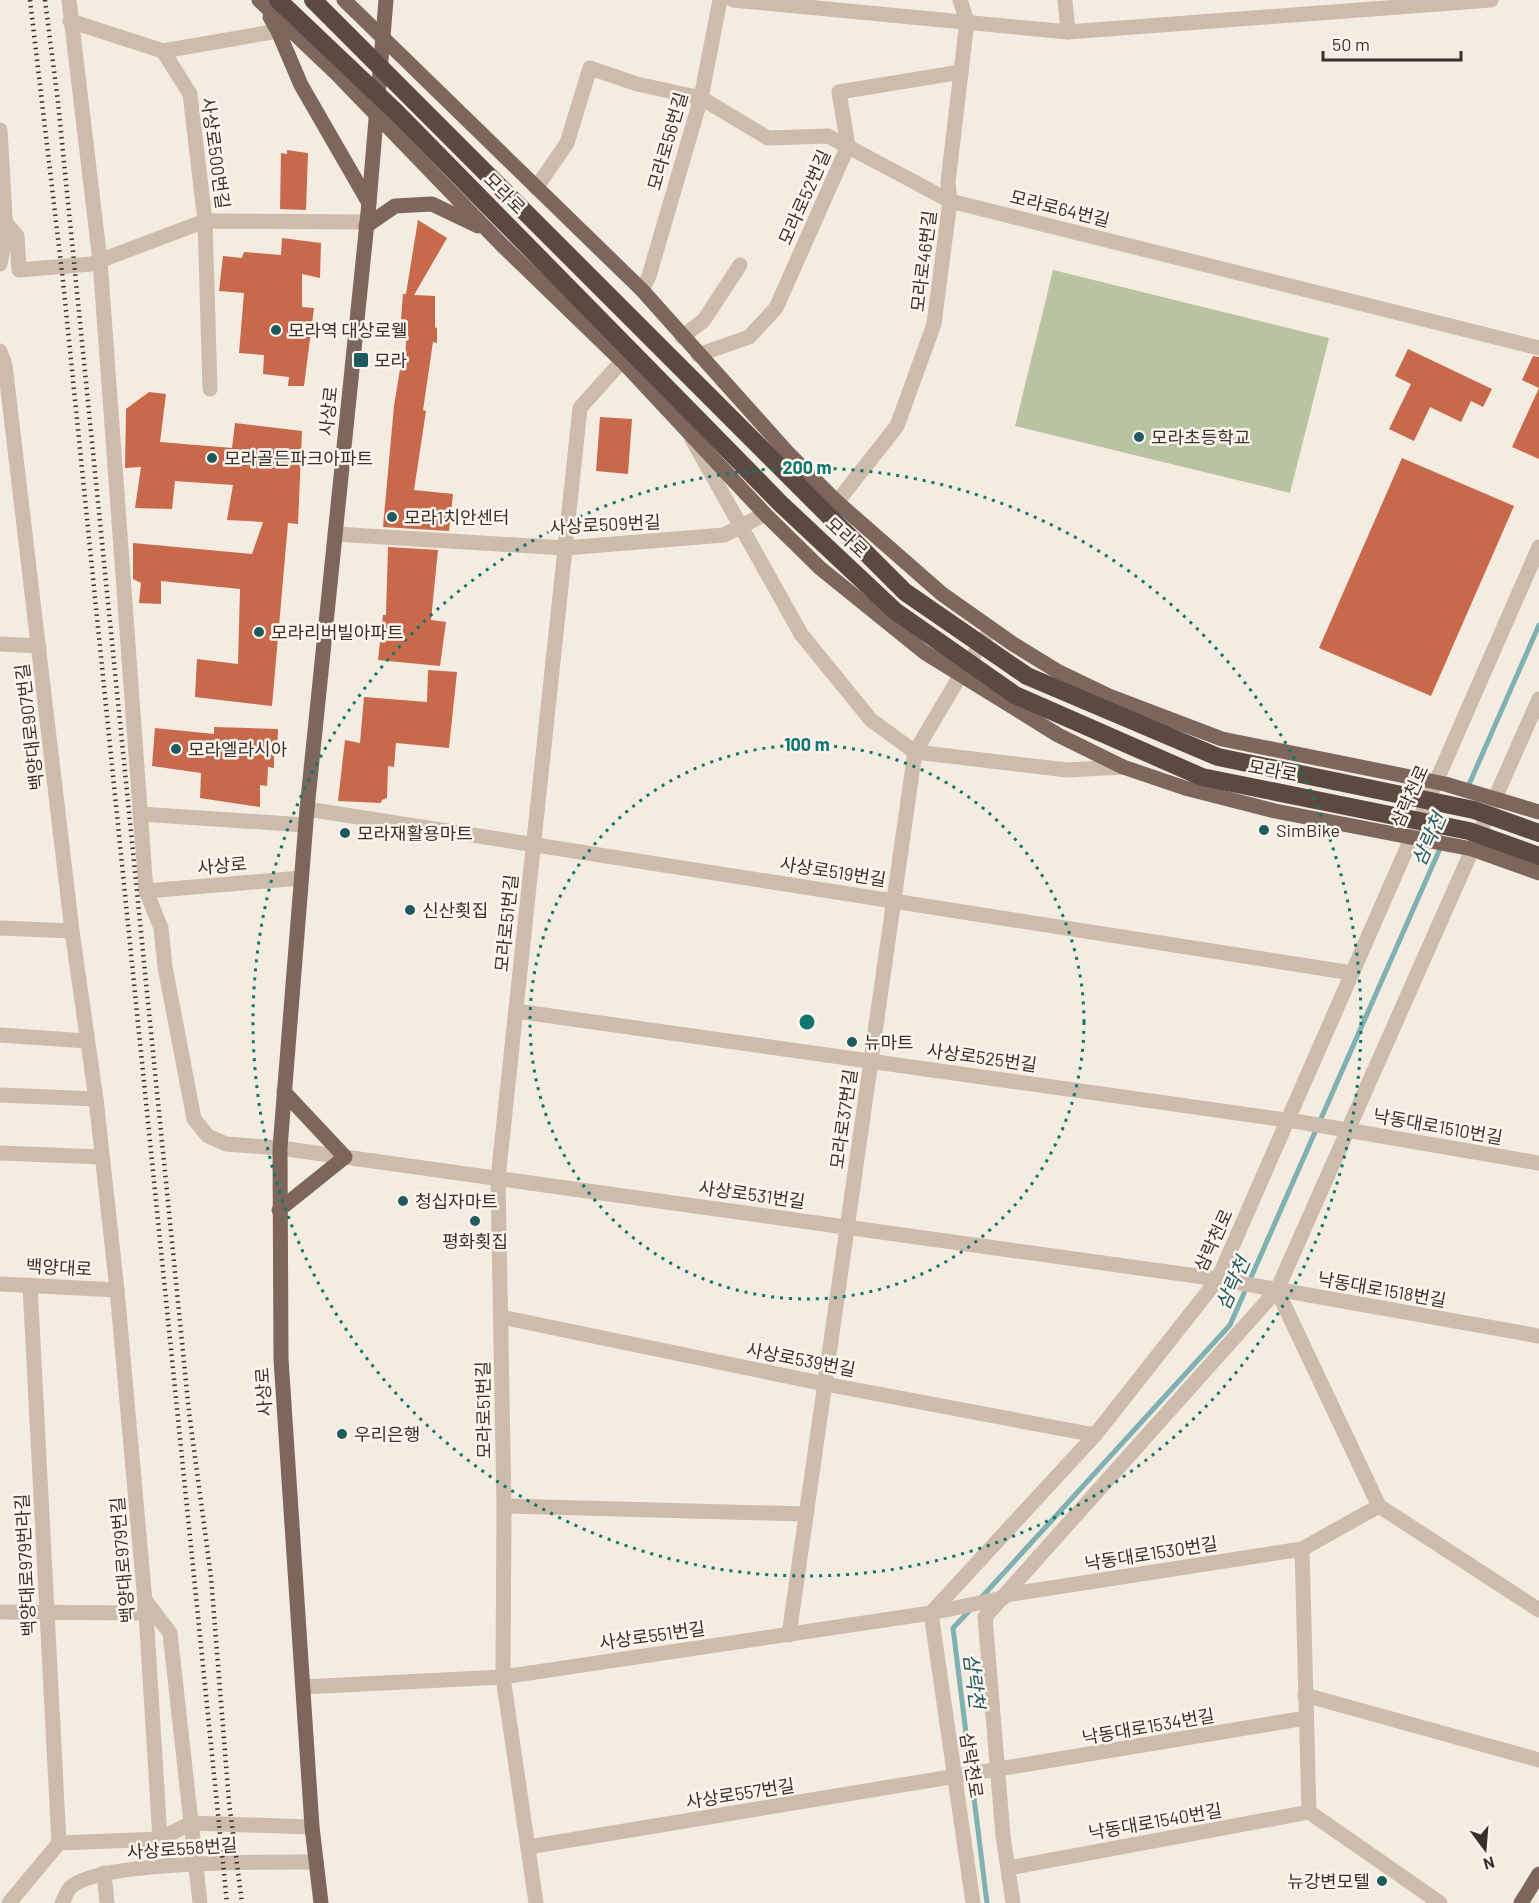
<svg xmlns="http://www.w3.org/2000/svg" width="1539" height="1903" viewBox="0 0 1539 1903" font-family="Barlow,'Noto Sans KR',sans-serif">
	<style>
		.green { fill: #b8c4a0 }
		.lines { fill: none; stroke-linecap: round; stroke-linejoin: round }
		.stream { stroke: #7fb0b2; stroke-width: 5 }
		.building { fill: #c8694b }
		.minor { stroke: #cdbbac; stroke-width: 15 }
		.major { stroke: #7d675c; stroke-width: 15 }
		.highway { stroke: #5c4a42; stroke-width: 18 }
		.rail { stroke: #3b302b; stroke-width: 4.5; stroke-dasharray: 1.5 4.5; stroke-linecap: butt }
		.ring { fill: none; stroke: #0f766e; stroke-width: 3; stroke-dasharray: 3 6 }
		.poi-dot { fill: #1f5a5e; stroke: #fbf5ee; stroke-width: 2 }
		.labels { text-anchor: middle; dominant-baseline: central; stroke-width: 5; stroke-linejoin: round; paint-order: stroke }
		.street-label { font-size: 18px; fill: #3b302b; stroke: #fbf5ee }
		.poi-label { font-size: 18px; fill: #3b302b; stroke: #fbf5ee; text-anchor: start }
		.water-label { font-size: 20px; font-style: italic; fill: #1f5a5e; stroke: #fbf5ee }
		.centre { fill: #0f766e; stroke: #fbf5ee; stroke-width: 3 }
		.ring-label { font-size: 18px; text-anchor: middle; font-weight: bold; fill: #0f766e; stroke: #fbf5ee; stroke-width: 5; stroke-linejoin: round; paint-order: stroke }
	</style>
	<rect width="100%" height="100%" fill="#f4ebe1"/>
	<polygon class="green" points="1053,270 1329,338 1290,493 1015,426"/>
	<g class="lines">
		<g class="stream">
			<polyline points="1467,789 1539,625"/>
			<polyline points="980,1599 1230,1325 1442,844"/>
			<polyline points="972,1608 953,1628 987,1903"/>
		</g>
	</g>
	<g class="building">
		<polygon points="287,150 308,153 306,210 280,209 281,153 287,154"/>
		<polygon points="418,220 447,238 414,295 435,296 435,327 437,328 437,343 433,342 423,410 426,411 414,490 453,494 449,531 383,527 394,406 401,363 405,364 407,320 401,319 403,294 406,294"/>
		<polygon points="282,238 321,243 320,278 302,274 302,307 314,308 304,386 288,386 289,377 263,374 264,355 239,353 244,293 219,291 223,256 242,258 244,252 281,255"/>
		<polygon points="1408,349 1492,389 1483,407 1471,401 1461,422 1430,407 1414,441 1389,429 1411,384 1395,376"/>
		<polygon points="1533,356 1539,357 1539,388 1522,380"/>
		<polygon points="1539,388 1539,459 1512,447"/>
		<polygon points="149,392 166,394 160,442 232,448 235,423 302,431 298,524 288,523 272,706 195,697 197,659 238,664 240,589 161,581 161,604 139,603 141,583 133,579 133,543 252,554 263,522 227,520 233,485 175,481 172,509 135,508 141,467 125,468 126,409"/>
		<polygon points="600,417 632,419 628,474 596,471"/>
		<polygon points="1402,458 1514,506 1431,696 1319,648"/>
		<polygon points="388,547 438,550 431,620 446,622 440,666 378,660 383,615 386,615"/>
		<polygon points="428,670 457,672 449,748 396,743 394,767 388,766 387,798 382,800 381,803 338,801 345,740 360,743 364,697 427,702"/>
		<polygon points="214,727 278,729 277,756 274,756 274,768 268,767 267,786 260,785 260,807 200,798 201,773 152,766 155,728 214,734"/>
	</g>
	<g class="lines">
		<g class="minor">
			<polyline points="69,0 100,261 146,891 161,928 165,967 194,1119 208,1136 226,1144 280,1148 1218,1279 1539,1336"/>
			<polyline points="733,0 1068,32 1491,0"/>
			<polyline points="1065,0 1068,32"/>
			<polyline points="70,21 163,51 190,94 205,221 210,389"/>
			<polyline points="163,51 278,31"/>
			<polyline points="0,130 6,234 0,264"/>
			<polyline points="536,188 567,143 590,68 637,84 701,98 768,138 828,136 950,201 1539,348"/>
			<polyline points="5,222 17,236 19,270 91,264 205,221 367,222"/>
			<polyline points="642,290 649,276 701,98 720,0"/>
			<polyline points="682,337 704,320 740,265"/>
			<polyline points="0,351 5,365 72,931 96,1099 117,1290 146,1613 160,1839"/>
			<polyline points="698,355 749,337 776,308 848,146 839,92 961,72"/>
			<polyline points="692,439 801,634 871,720 915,752 1067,770 1123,767"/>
			<polyline points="837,502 897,426 934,324 950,201 948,182 967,21 960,0"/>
			<polyline points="335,534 565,548 724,535 765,514"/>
			<polyline points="0,644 39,646"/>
			<polyline points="307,809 1352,973"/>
			<polyline points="140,814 305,825"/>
			<polyline points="146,891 301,878"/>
			<polyline points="0,928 72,931"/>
			<polyline points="516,1011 1300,1122 1539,1163"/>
			<polyline points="0,1035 87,1041"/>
			<polyline points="0,1095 96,1099"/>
			<polyline points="0,1153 101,1157"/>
			<polyline points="0,1284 117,1290"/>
			<polyline points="30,1285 59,1843"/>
			<polyline points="1277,1290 1379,1506 1539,1610"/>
			<polyline points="501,1317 825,1384 1095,1435"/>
			<polyline points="504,1506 806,1514"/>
			<polyline points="1302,1549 1309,1812"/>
			<polyline points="1005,1595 1302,1549 1379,1506"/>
			<polyline points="145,1600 170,1633 200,1903"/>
			<polyline points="0,1612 146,1613"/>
			<polyline points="789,1635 915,752 960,676 991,629"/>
			<polyline points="303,1687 503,1677 931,1613 1003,1598"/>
			<polyline points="1305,1695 1539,1760"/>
			<polyline points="528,1847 1306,1718"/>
			<polyline points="1008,1868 1309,1812 1440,1903"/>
			<polyline points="104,1873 107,1903"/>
			<polyline points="9,1903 59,1843 160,1839 191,1823 312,1827"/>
			<path d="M62 1903C65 1898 67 1890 71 1887 100 1860 272 1862 316 1862"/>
			<polyline points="536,1903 503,1677 504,1506 498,1178 580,408 622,361"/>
			<polyline points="973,1903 931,1613 1095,1435 1218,1279 1539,547"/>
			<polyline points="1013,1903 1003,1836 985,1617 1277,1290 1539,699"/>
		</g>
		<g class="major">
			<polyline points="259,0 336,73 502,245 622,361 765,514 820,568 924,652 1058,735 1123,767 1185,788 1275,811 1472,849 1539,873"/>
			<polyline points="344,0 642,290 787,452 837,502 942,594 1013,644 1057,671 1109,696 1222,739 1445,784 1539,812"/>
			<polyline points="270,17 278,31 301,85 369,203"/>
			<polyline points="366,226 395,206 432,204 478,226"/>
			<polyline points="279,1210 345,1157 284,1092"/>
			<polyline points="321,1903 312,1827 281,1359 280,1148 307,809 369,203 386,0"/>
			<polyline points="1521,1903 1539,1874"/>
		</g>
		<g class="highway">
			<polyline points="278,0 396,112 781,504 895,611 1015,695 1202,777 1469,831 1539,856"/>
			<polyline points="313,0 905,592 1027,676 1218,757 1474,810 1539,833"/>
		</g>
		<g class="rail">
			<polyline points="30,0 63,281 227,1903"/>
			<polyline points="45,0 58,102 189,1412 211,1577 229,1802 242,1903"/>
		</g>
	</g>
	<g class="ring">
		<circle cx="807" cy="1022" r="277"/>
		<circle cx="807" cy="1022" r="554"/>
	</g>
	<g class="poi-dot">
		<circle cx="276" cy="330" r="6"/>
		<rect x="353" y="352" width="16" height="16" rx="3"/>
		<circle cx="1139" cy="437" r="6"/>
		<circle cx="212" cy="458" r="6"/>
		<circle cx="392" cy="517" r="6"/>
		<circle cx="259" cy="632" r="6"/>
		<circle cx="176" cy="749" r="6"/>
		<circle cx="1264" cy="830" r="6"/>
		<circle cx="345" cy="833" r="6"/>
		<circle cx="410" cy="910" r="6"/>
		<circle cx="852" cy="1042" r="6"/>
		<circle cx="403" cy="1201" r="6"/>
		<circle cx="475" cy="1221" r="6"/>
		<circle cx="342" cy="1434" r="6"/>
		<circle cx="1382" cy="1881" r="6"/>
	</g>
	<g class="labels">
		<g class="street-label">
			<text transform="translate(667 141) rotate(-74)">모라로56번길</text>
			<text transform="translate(216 153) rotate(82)">사상로500번길</text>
			<text transform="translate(505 193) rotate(45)">모라로</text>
			<text transform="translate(804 197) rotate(-66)">모라로52번길</text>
			<text transform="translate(1060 208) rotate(14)">모라로64번길</text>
			<text transform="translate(923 261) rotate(-83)">모라로46번길</text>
			<text transform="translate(328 411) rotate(-84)">사상로</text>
			<text transform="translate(605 524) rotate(-3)">사상로509번길</text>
			<text transform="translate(847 537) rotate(43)">모라로</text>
			<text transform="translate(29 727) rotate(-97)">백양대로907번길</text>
			<text transform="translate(1273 770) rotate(11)">모라로</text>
			<text transform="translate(1409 796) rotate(-66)">삼락천로</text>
			<text transform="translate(222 865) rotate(-5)">사상로</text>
			<text transform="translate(833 871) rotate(9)">사상로519번길</text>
			<text transform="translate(506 923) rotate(-84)">모라로51번길</text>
			<text transform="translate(982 1057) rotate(8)">사상로525번길</text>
			<text transform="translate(843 1119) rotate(-82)">모라로37번길</text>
			<text transform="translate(1438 1126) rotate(10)">낙동대로1510번길</text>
			<text transform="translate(752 1194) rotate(8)">사상로531번길</text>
			<text transform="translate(1213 1240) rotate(-65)">삼락천로</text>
			<text transform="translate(59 1267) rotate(3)">백양대로</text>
			<text transform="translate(1382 1289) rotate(10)">낙동대로1518번길</text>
			<text transform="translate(801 1359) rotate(11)">사상로539번길</text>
			<text transform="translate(263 1392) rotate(-94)">사상로</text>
			<text transform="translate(483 1410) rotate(-91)">모라로51번길</text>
			<text transform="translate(1151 1553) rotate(-9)">낙동대로1530번길</text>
			<text transform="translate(122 1560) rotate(-95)">백양대로979번길</text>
			<text transform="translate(25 1565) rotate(-93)">백양대로979번라길</text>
			<text transform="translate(652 1635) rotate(-8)">사상로551번길</text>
			<text transform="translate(1148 1726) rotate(-10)">낙동대로1534번길</text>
			<text transform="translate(972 1765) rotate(81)">삼락천로</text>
			<text transform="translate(740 1793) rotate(-9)">사상로557번길</text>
			<text transform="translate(1155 1821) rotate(-10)">낙동대로1540번길</text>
			<text transform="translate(182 1848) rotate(-4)">사상로558번길</text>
		</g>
		<g class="poi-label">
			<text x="288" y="330">모라역 대상로웰</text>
			<text x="374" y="360">모라</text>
			<text x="1151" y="437">모라초등학교</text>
			<text x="224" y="458">모라골든파크아파트</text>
			<text x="404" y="517">모라1치안센터</text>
			<text x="271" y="632">모라리버빌아파트</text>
			<text x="188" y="749">모라엘라시아</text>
			<text x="1276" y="830">SimBike</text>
			<text x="357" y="833">모라재활용마트</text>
			<text x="422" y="910">신산횟집</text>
			<text x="864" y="1042">뉴마트</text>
			<text x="415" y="1201">청십자마트</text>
			<text x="475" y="1241" text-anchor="middle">평화횟집</text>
			<text x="354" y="1434">우리은행</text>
			<text x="1370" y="1881" text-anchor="end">뉴강변모텔</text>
		</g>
		<g class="water-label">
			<text transform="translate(1428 839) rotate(-66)">삼락천</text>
			<text transform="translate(1232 1283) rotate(-66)">삼락천</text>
			<text transform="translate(975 1681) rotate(83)">삼락천</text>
		</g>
	</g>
	<circle cx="807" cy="1022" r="9" class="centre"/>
	<g class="ring-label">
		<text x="807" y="474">200 m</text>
		<text x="807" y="751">100 m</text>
	</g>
	<g transform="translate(1485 1849) rotate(164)" stroke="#fbf5ee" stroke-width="4.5" paint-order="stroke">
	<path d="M0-4.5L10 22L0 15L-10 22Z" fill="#3b302b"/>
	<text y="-9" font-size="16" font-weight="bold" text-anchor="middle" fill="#3b302b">N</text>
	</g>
	<path d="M1323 51v9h138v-9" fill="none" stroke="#3b302b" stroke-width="3"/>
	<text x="1332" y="51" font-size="18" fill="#3b302b" stroke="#fbf5ee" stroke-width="4.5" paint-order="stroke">50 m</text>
</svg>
